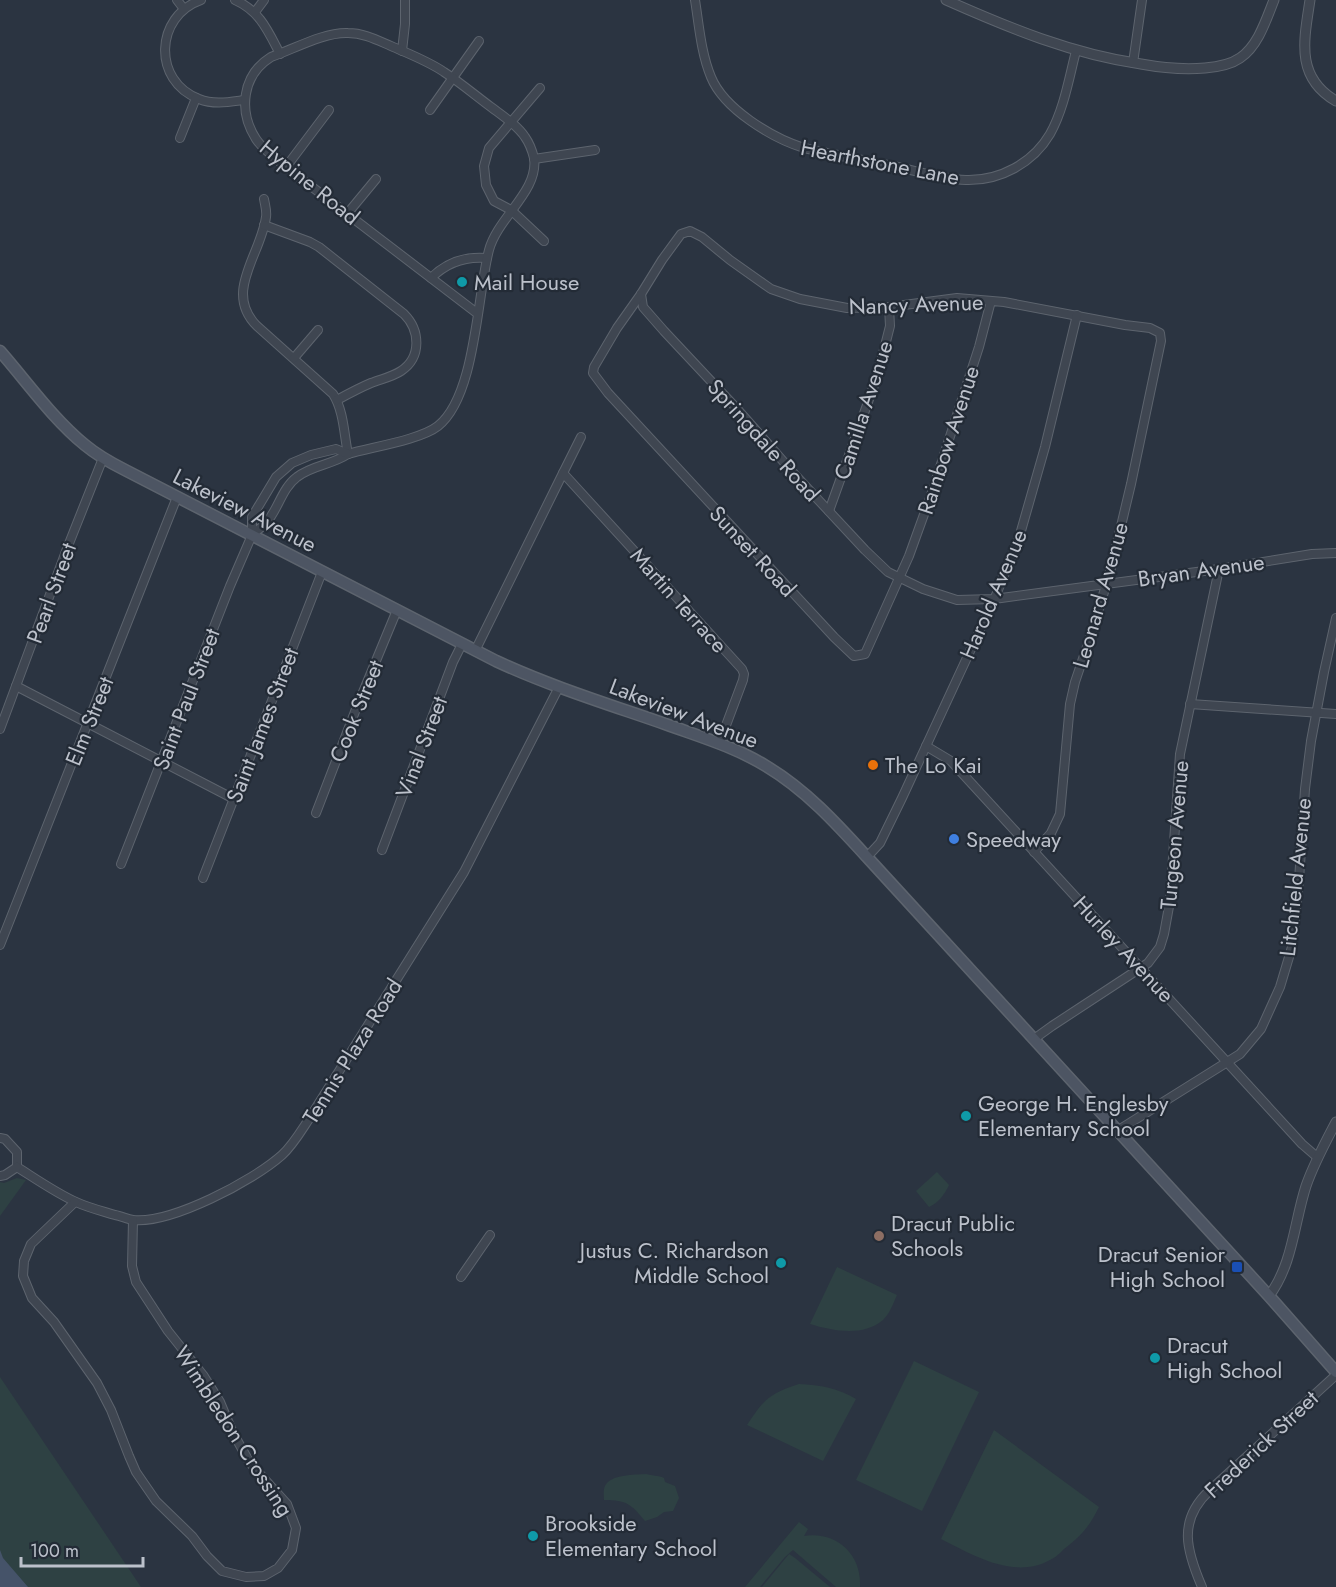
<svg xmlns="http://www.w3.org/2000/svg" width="1336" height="1587" viewBox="0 0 1336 1587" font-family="Jost,sans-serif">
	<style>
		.green { fill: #2e4143 }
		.water { fill: #455369 }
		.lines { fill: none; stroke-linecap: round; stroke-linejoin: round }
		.minor-casing { stroke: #5d646e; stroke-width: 10 }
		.tertiary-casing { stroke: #5d646e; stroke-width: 11 }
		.secondary-casing { stroke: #5d646e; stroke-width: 13 }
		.minor { stroke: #3f4651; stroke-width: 8 }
		.tertiary { stroke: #3f4651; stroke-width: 9 }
		.secondary { stroke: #4d5563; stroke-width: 10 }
		.culture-dot { fill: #0f9aa8; stroke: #232b36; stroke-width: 2 }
		.food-dot { fill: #e8710a; stroke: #232b36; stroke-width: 2 }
		.shop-dot { fill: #3f7fe0; stroke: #232b36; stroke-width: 2 }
		.education-dot { fill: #8d6e63; stroke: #232b36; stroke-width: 2 }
		.transit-dot { fill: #1a4fb4; stroke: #232b36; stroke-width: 2 }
		.labels { text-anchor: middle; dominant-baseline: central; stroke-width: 4.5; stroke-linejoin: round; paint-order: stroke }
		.street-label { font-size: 22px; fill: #bcc1cb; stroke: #232b36 }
		.poi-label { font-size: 22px; fill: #bcc1cb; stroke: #232b36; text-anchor: start }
	</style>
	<rect width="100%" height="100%" fill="#2b3441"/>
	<g class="green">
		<path d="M937 1172 949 1185C945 1194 938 1203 929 1207L916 1191Z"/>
		<polygon points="17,1178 26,1180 0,1216 0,1182 4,1183"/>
		<path d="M837 1267 897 1295C893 1304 890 1313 883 1320 863 1337 833 1331 810 1324Z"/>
		<polygon points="914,1361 979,1392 922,1511 856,1480"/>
		<polygon points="0,1377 141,1587 13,1587 0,1571"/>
		<path d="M799 1384C820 1385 838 1388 856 1399L823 1461 747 1425C764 1399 769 1394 799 1384Z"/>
		<path d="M994 1430 1099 1507C1089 1527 1082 1535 1064 1549 1060 1553 1055 1558 1050 1560 1014 1580 973 1555 941 1539Z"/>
		<path d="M646 1474C652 1476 658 1475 664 1478L665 1482 675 1486 679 1498 673 1511 664 1512 657 1517 645 1521C631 1504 627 1500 604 1500 604 1495 603 1490 605 1486 611 1474 634 1475 646 1474Z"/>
		<path d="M799 1522 808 1529 804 1536C836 1531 862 1554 860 1587H836L793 1550 785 1557 760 1587H745Z"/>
		<polygon points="789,1554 795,1558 830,1587 762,1587"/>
	</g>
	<polygon class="water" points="0,1550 3,1558 28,1587 0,1587"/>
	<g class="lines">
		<defs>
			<g id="minor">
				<polyline points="177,0 184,9"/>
				<path d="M201 0C155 16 152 81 199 99 214 105 229 102 244 100"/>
				<path d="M235 0C260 11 268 31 280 54"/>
				<path d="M695 0C699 25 701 53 711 77 724 109 772 138 804 148 835 155 867 161 898 167 920 172 943 179 966 180 1000 181 1033 163 1050 134 1064 109 1069 78 1076 51"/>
				<polyline points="255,12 264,0"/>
				<polyline points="402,51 405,24 405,0"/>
				<polyline points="1133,63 1142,0"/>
				<polyline points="540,88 489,148 484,166 486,185 494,201 511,210 544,241"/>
				<polyline points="430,110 479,41"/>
				<polyline points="180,138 196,98"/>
				<polyline points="534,159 595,150"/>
				<polyline points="286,167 329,110"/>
				<path d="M264 199C265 205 267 211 266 217 261 255 223 292 257 326L333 394C344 411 344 435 348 454"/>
				<polyline points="347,214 376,179"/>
				<path d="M264 225 310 242 319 247 404 314C420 330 422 357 401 371 392 377 381 379 371 383 359 388 348 394 337 400"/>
				<path d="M431 278C447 262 465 256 487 258"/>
				<polyline points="641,294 643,307 664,331 739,411 797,477 865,550 888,572 923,589 957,600 994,599 1219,569 1312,554 1336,553"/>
				<polyline points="991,301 979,347 931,495 909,556 865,654 854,656 834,637 608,393 593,373 594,367 617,328 641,294 662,260 681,234 690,231 702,237 730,260 771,289 800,299 847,308 889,307 957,298 1004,302 1125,325 1150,328 1160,333 1161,341 1131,484 1111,568 1094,626 1075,682 1070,704 1060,814 1051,833 1034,852"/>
				<polyline points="294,358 318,330"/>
				<polyline points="563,473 581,437"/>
				<polyline points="829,511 877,377 890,326 889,307"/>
				<path d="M252 535C256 531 262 527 266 523 278 510 282 488 297 477 312 465 332 465 348 454 372 447 420 440 438 426 476 396 477 295 489 250 498 217 539 191 534 158 532 150 530 144 525 137 517 125 503 116 491 107 476 96 461 83 444 72 428 61 409 54 391 46 377 40 364 33 348 33 324 32 294 49 271 57 242 75 238 111 256 139 263 150 276 158 286 167L478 314"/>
				<polyline points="475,651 563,473 742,669 744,674 743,680 719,744"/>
				<polyline points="16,686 234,799"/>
				<polyline points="1190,704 1336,714"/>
				<polyline points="0,729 68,546 103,458"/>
				<polyline points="926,746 951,761 1302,1144 1317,1157"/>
				<polyline points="316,813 356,709 397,610"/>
				<polyline points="382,850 453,662 462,644"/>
				<polyline points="867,857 880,843 902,798 996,595 1019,538 1045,447 1077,315"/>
				<polyline points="121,864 230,586 252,535 252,517 276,477 292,463 311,455 336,449 348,454"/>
				<polyline points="203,878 322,572"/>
				<polyline points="0,945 177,497"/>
				<polyline points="1034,1039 1052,1026 1148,963 1160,947 1164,934 1170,901 1180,754 1219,569"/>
				<polyline points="1117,1131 1240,1054 1261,1029 1280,987 1292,947 1299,880 1305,789 1311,741 1324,672 1336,618"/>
				<polyline points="0,1138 5,1139 17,1152 17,1167"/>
				<path d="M17 1167C36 1179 56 1193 76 1202 89 1208 102 1211 115 1215 121 1216 127 1219 133 1220 171 1224 253 1181 282 1155 293 1145 301 1131 309 1119L464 872 559 687"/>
				<polyline points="0,1176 5,1175 17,1167"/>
				<polyline points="75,1202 31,1244 24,1261 23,1276 32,1298 54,1322 97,1383 111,1410 129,1456 136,1472 156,1501 192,1536 207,1556 222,1571 246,1577 264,1576 278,1568 292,1550 296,1528 287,1504 250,1463 233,1433 220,1402 203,1375 168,1331 136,1282 132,1266 133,1220"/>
				<polyline points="461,1277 490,1235"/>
				<path d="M1202 1587C1187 1552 1177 1521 1209 1491L1336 1375"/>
			</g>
			<g id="tertiary">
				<path d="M946 0C1009 28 1072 54 1141 64 1163 68 1183 70 1205 68 1217 67 1230 65 1240 58 1258 46 1266 20 1274 0"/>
				<path d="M1310 0C1304 40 1295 77 1336 101"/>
				<path d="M1269 1296C1293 1264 1294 1223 1306 1186 1314 1163 1325 1143 1336 1122"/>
			</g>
			<path id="secondary" d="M0 351C27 382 53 419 85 445 97 455 111 463 125 470L496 661C552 687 611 705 668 725 701 737 735 747 766 766 806 790 836 823 867 857L1269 1296 1336 1372"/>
		</defs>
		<use href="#minor" class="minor-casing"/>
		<use href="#tertiary" class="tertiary-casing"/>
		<use href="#secondary" class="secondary-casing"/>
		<use href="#minor" class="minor"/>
		<use href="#tertiary" class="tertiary"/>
		<use href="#secondary" class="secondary"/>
	</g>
	<g class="culture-dot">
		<circle cx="462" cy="282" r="6"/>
		<circle cx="966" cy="1116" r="6"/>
		<circle cx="781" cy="1263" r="6"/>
		<circle cx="1155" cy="1358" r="6"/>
		<circle cx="533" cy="1536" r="6"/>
	</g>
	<circle class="food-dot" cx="873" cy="765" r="6"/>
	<circle class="shop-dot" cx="954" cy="839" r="6"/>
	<circle class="education-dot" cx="879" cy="1236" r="6"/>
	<rect class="transit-dot" x="1231" y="1261" width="12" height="12" rx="3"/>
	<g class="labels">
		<g class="street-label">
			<text transform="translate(880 162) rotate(11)">Hearthstone Lane</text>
			<text transform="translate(310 182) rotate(39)">Hypine Road</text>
			<text transform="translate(916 304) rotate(-2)">Nancy Avenue</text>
			<text transform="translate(863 410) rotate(-72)">Camilla Avenue</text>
			<text transform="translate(764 440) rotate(48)">Springdale Road</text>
			<text transform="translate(948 440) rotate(-72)">Rainbow Avenue</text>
			<text transform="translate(245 510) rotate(27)">Lakeview Avenue</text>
			<text transform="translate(753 551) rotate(47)">Sunset Road</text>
			<text transform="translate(1201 570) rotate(-8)">Bryan Avenue</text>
			<text transform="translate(51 593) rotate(-70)">Pearl Street</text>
			<text transform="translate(993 594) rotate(-67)">Harold Avenue</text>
			<text transform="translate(1100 595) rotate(-74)">Leonard Avenue</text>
			<text transform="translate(679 600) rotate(48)">Martin Terrace</text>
			<text transform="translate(186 699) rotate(-69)">Saint Paul Street</text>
			<text transform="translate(356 711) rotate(-68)">Cook Street</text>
			<text transform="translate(684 713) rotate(21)">Lakeview Avenue</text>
			<text transform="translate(89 721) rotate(-68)">Elm Street</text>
			<text transform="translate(262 725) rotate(-69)">Saint James Street</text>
			<text transform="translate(421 747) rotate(-69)">Vinal Street</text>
			<text transform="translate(1174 835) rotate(-85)">Turgeon Avenue</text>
			<text transform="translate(1295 877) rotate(-84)">Litchfield Avenue</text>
			<text transform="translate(1124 949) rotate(47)">Hurley Avenue</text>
			<text transform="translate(352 1051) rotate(-58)">Tennis Plaza Road</text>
			<text transform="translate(234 1431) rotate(57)">Wimbledon Crossing</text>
			<text transform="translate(1261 1444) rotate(-43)">Frederick Street</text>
		</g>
		<g class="poi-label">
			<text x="474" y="282">Mail House</text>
			<text x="885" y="765">The Lo Kai</text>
			<text x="966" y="839">Speedway</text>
			<text x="978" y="1103">George H. Englesby<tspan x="978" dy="25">Elementary School</tspan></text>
			<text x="891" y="1223">Dracut Public<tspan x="891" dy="25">Schools</tspan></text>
			<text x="769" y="1250" text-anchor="end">Justus C. Richardson<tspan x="769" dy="25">Middle School</tspan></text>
			<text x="1225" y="1254" text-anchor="end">Dracut Senior<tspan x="1225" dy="25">High School</tspan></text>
			<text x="1167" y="1345">Dracut<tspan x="1167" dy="25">High School</tspan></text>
			<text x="545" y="1523">Brookside<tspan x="545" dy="25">Elementary School</tspan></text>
		</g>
	</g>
	<path d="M21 1557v9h122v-9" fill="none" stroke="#bcc1cb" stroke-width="3"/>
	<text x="30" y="1557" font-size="18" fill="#bcc1cb" stroke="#232b36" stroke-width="4.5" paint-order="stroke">100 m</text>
</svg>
